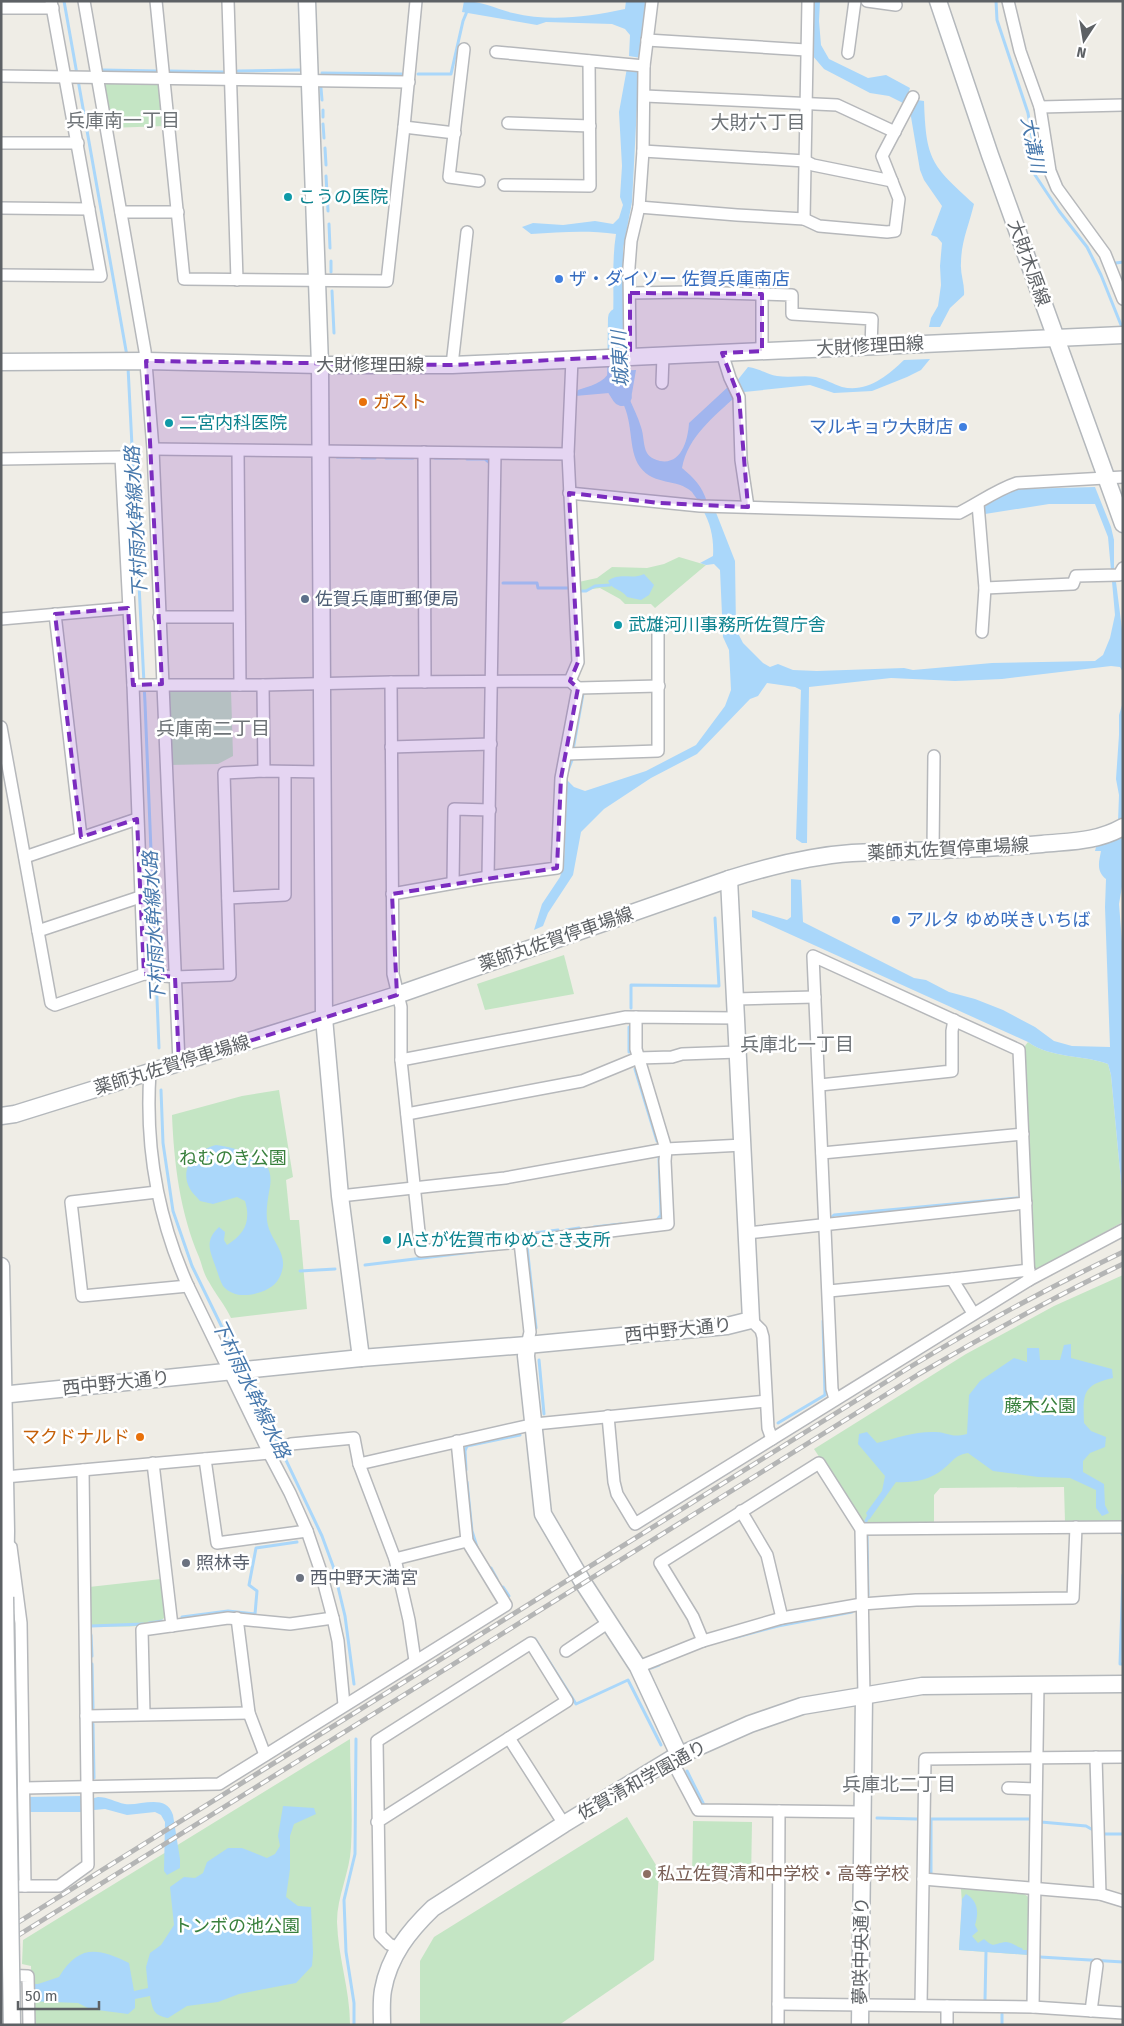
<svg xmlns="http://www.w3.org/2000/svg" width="1124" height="2026" viewBox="0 0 1124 2026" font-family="'Fira Sans','Noto Sans JP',sans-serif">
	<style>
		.green { fill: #c4e5c4 }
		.water { fill: #aad7fa }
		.pier { fill: #efede6 }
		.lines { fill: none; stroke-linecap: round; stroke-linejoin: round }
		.stream { stroke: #aad7fa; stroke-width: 3 }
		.river { stroke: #aad7fa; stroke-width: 20 }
		.street-casing { stroke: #b6b8bb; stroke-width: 14 }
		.secondary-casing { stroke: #b4b8bc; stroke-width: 19 }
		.street { stroke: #fff; stroke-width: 11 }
		.secondary { stroke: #fff; stroke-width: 16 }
		.rail-casing { stroke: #b4b5b5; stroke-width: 5 }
		.rail { stroke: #fff; stroke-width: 3; stroke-dasharray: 9; stroke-linecap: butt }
		.secondary-bridge-casing { stroke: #b4b8bc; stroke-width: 19; stroke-linecap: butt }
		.secondary-bridge { stroke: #fff; stroke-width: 16 }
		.marked { fill: #7b2cbf; fill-opacity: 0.2; stroke: #7b2cbf; stroke-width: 4; stroke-dasharray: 10 6; stroke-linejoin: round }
		.culture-dot { fill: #0f9aa8; stroke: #fff; stroke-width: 2 }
		.shop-dot { fill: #3f7fe0; stroke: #fff; stroke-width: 2 }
		.food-dot { fill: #e8710a; stroke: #fff; stroke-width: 2 }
		.service-dot { fill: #5c6f8a; stroke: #fff; stroke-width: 2 }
		.worship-dot { fill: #6b7280; stroke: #fff; stroke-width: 2 }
		.education-dot { fill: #8d6e63; stroke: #fff; stroke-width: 2 }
		.labels { text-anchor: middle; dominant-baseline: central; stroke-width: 5; stroke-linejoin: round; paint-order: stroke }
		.culture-label { font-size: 18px; fill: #0d838f; stroke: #fff; text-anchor: start }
		.street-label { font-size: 18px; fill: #5d6165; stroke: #fff }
		.shop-label { font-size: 18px; fill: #366cbe; stroke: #fff; text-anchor: start }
		.food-label { font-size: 18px; fill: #c56008; stroke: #fff; text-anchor: start }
		.service-label { font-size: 18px; fill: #4e5e75; stroke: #fff; text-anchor: start }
		.park-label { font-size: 18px; fill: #39803d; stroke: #fff }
		.worship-label { font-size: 18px; fill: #5b616d; stroke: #fff; text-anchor: start }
		.education-label { font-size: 18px; fill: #785e54; stroke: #fff; text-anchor: start }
		.neighbourhood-label { font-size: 19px; fill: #6e7377; stroke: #fff }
		.water-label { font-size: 19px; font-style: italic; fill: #4778ac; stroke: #fff }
	</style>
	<rect width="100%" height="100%" fill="#efede6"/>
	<g class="green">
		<polygon points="102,82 161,82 165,126 109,128"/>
		<polygon points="679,557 706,565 655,608 651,604 625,604 620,599 600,588 578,591 574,583 597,578 612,567 647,568 664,564"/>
		<polygon points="169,690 231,690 233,756 218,764 169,765 166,695"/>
		<polygon points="564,955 574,994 485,1010 477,984"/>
		<path d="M1028 1042C1052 1059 1081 1054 1108 1064L1111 1075 1123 1203 1121 1223 1034 1271 1022 1050Z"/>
		<path d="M279 1090 293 1177 286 1180 290 1220H299L307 1309 231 1318C225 1305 216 1295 209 1282 204 1275 202 1265 199 1257 180 1212 174 1164 172 1115L242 1096Z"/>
		<polygon points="1123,1275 1121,1522 1065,1522 1064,1487 940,1488 934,1495 934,1524 864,1524 814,1449 966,1354 1054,1306"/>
		<path d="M161 1579 165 1617C154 1630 107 1626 90 1626L89 1587Z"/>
		<path d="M350 1739C350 1775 353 1811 351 1847 350 1872 337 1896 337 1922 338 1957 350 1990 350 2024L365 2025H32L31 1966 22 1964 23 1940Z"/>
		<polygon points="627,1817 659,1870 654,1960 559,2025 420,2025 420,1961 434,1937"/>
		<polygon points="693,1821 752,1822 751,1881 692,1879"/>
		<polygon points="961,1889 1023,1893 1031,1899 1029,1955 959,1950 962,1904"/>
	</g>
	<g class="water">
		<path d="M464 1C482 1 496 9 513 13 550 22 588 17 625 9L626 1H646L641 58 629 56 630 35 625 29 612 24 546 22 537 25 462 12Z"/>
		<polygon points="813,1 820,1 819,21 821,45 829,59 868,78 886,75 910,88 905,104 889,96 870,93 824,69 812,55"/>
		<path d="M627 68H639L632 202 623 249V337L621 345H610C617 308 610 271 616 234 588 230 560 232 531 234L522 227 533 223 563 225 595 221 613 224 619 218 623 205 620 197 622 166 619 112Z"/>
		<path d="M917 100 924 101C926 160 931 165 974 204 969 225 961 242 961 263 960 274 965 284 964 295L950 308 940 327H929L931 318 938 306 941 285 940 266 942 243 937 237 931 235 942 206 924 180 920 170 910 111Z"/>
		<path d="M930 359 921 370 907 377 872 391 834 393 810 385 744 392 736 382 748 367C759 368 767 375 777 376 790 378 803 375 816 377 825 379 833 384 842 387 867 393 887 376 904 360Z"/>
		<path d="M636 370 632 393 629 398C633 407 638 417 641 427 644 435 643 446 647 453 650 458 656 460 660 461 682 465 688 439 689 423L729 386 736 396C714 417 688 436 682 468 694 478 702 486 707 502H699C697 499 694 495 692 492 677 478 654 486 640 467 627 449 635 420 619 396L609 393 575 396 578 390C590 386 604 383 610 371Z"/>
		<path d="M1095 487 1111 527 1114 540V566L1123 637V672L1120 667 1111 666 1002 679 955 681 891 678 809 687 807 843H802L796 839 801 690 795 687 767 683 758 696 750 699 697 754 651 778 604 809 581 832 573 875 548 913 543 926 534 930 542 904 560 877 564 862 567 793 565 778 574 787 585 791 646 771 696 745 725 706 731 690 729 650 723 637 720 570 714 564 706 565 700 563 713 556C714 539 711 525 703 510H715L735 561 736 629 743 643 763 663 770 667 778 664 793 670 817 671 904 668 913 670 992 663 1095 661 1103 655 1110 638 1115 615 1108 537 1095 504H1049L985 514 982 509 1001 494 1020 489Z"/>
		<path d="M644 574 654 585 649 595 641 600 627 597C622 589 612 590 608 581 619 572 633 580 644 574Z"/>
		<polygon points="1123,702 1123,819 1118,822 1119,795 1116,779 1119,735 1119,715"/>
		<path d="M1123 836V881L1119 904 1123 954V1203L1111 1075 1108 1064C1081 1054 1052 1059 1028 1042L752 917V910L787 920 791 917V879L801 880 803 922 914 978 926 980 949 992 975 999 1003 1010 1035 1027 1054 1041 1072 1046 1110 1047 1105 907 1106 879C1096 871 1099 862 1101 851H1095L1096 847Z"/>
		<path d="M216 1145C225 1146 233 1148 242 1151 263 1158 275 1166 269 1192 267 1204 265 1217 269 1229 274 1243 287 1255 282 1271 279 1282 272 1288 261 1292 249 1296 233 1298 223 1286 220 1281 218 1273 216 1268 210 1251 204 1241 219 1227L225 1232 224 1240 227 1245C245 1234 251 1221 245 1201L237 1197 213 1204 200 1201C197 1197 192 1193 190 1189 178 1167 197 1150 216 1145Z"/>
		<path d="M1071 1344V1358L1112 1369 1113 1378C1082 1385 1083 1394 1084 1423L1091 1431 1106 1437 1105 1447 1090 1453 1083 1461V1472L1104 1484 1105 1505 1109 1513 1102 1516 1096 1508V1490L1070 1478 1038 1477 993 1471 968 1453C954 1455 953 1462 942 1470 930 1480 912 1483 896 1482L869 1520 866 1513 882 1491 885 1476 858 1444 859 1434 867 1432 877 1443C896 1438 916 1431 936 1432 950 1433 950 1438 967 1434L969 1395 980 1381 1014 1358 1027 1362V1348H1039L1040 1360H1060L1064 1345Z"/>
		<polygon points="82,1796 82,1812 29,1812 29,1797"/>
		<path d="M98 1797C108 1797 115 1802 125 1804 141 1806 166 1793 173 1815L180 1859V1868L167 1875 164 1871 165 1822 161 1815 155 1812 127 1815 105 1809 94 1810V1798Z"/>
		<path d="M283 1806 314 1808 316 1814 294 1824 290 1836V1869L286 1897 298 1906 311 1907 313 1953 312 1966 296 1983 239 1994 218 2002 187 2006 168 2018C153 2015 153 2010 150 1996L135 1999V2008L128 2014 90 2009 78 2003 1 2000V1985L38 1984 59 1977C79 1944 98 1948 129 1963L134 1991 148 1988 146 1967 150 1953 161 1945 174 1925 170 1887 184 1877 195 1878 203 1873 207 1862 228 1848H242L267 1858 275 1854 280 1846 278 1836Z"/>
		<path d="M966 1894C978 1901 979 1912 975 1925L978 1931 972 1936 978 1943 984 1939C995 1949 994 1943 1006 1942 1011 1942 1017 1947 1022 1948L1023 1950H1029V1955L959 1950 962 1899Z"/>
	</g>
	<rect class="pier" x="1" y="1982" width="22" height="21"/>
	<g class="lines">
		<g class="stream">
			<polyline points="64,1 127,356"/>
			<polyline points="996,1 997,20 1028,113 1035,156 1035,175 1059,211 1087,247 1101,275 1123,330"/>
			<polyline points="103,70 157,71"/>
			<polyline points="169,71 225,72"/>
			<polyline points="238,71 300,70"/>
			<polyline points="322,73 402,74"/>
			<polyline points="418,74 451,74 463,21 468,9"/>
			<polyline points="321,88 322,100"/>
			<polyline points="323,110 323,117"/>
			<polyline points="323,124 324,138"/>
			<polyline points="325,148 326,165"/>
			<polyline points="326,176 328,211"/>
			<polyline points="329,224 330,248"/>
			<polyline points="331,261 331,272"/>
			<polyline points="1116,263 1123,262"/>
			<polyline points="332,291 334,333"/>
			<polyline points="128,367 145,703 159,1048"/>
			<polyline points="337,457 354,457"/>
			<polyline points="362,458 375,458"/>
			<polyline points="386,458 413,458"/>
			<polyline points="435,458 457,458"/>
			<polyline points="467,459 485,459 490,463 490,466"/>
			<polyline points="503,583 537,583 538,588 568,588"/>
			<polyline points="578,591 586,591 595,586 610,585"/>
			<polyline points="573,750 583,694"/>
			<polyline points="567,773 572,760"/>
			<polyline points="631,1008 631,985 719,986 715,918"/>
			<polyline points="629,1052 629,1027"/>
			<polyline points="635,1069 657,1141"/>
			<polyline points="161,1090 163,1143 173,1211 192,1266 241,1366"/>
			<polyline points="829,1220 834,1215 1017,1198"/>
			<polyline points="653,1221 656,1221 661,1215 659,1158"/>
			<polyline points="594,1227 621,1224"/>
			<polyline points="566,1230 579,1228"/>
			<polyline points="526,1234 558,1230"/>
			<polyline points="527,1246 536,1328"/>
			<polyline points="365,1265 489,1250"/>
			<polyline points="300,1271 335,1269"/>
			<polyline points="539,1360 544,1414"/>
			<polyline points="246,1376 322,1536 333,1566 345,1616 354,1684"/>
			<polyline points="778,1423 825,1395 823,1321"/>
			<polyline points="466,1470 465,1451 467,1446 520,1435"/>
			<polyline points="467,1482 472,1531 477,1547"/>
			<polyline points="866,1521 868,1517"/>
			<polyline points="1122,1534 1123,1535"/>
			<polyline points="867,1536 868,1595"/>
			<polyline points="491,1568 497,1579"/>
			<polyline points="1123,1575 1120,1664 1123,1664"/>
			<polyline points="503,1587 509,1596"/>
			<polyline points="182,1617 228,1611 255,1614 257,1591 249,1585 256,1548 297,1542"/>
			<polyline points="149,1623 162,1621"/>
			<polyline points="91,1626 143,1624"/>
			<polyline points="91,1635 92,1656"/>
			<polyline points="733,1638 778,1626 852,1612"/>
			<polyline points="535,1639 576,1704 628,1680 661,1745"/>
			<polyline points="92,1664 93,1708"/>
			<polyline points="651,1668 659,1665"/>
			<polyline points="93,1724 94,1778"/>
			<polyline points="687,1771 704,1805 707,1805"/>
			<polyline points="877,1818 917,1819"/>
			<polyline points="1041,1822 1086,1826 1093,1830"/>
			<polyline points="1103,1834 1123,1834"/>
			<polyline points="931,1876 931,1819 1029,1819"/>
			<polyline points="1040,1957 1123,1962"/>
			<polyline points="985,2000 986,1952"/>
			<polyline points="354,2025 354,2003 346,1952 344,1900 355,1854 356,1739"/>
			<polyline points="1002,2025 1002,2014"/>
		</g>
		<polyline class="river" points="618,318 617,388 622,396"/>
		<defs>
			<g id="street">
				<polyline points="84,1 145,351 153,449 179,1063"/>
				<polyline points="156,1 184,279 387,281 404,127 416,1"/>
				<polyline points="228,1 237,280"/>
				<polyline points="867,1 896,5"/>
				<polyline points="1008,1 1020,51 1040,107 1050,171 1057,188 1105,254 1123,299"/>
				<polyline points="1,8 53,8"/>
				<polyline points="647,40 806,50"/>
				<polyline points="464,49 449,177 479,181"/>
				<polyline points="496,52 644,66"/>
				<polyline points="848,53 855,1"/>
				<polyline points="1,76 409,82"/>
				<polyline points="645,96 837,105 895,132"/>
				<polyline points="1040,107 1123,105"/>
				<polyline points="508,123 590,126"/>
				<polyline points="404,127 455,133"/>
				<polyline points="1,143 78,143"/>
				<polyline points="643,151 805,161 813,165 892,181"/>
				<polyline points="504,185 590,186 589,61"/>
				<polyline points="639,207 737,215 804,219 808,1"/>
				<polyline points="1,208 89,209"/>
				<polyline points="121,212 178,212"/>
				<polyline points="804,219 819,226 887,232 895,231 899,199 882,156 913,97"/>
				<polyline points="1,275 101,276 51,1"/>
				<polyline points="630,293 690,292 792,295 792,314 872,319 871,346"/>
				<polyline points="762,294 762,351"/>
				<polyline points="722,353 730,378 739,397 741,460 748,507"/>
				<polyline points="630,356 629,267 631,241 639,207 643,151 644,66 652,1"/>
				<polyline points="452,365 467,232"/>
				<polyline points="662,383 663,356"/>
				<polyline points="153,449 568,454"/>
				<polyline points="238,451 240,685"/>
				<polyline points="424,452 425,682"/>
				<polyline points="1,459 121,457 133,685 144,974"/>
				<path d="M569 493 700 506 959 513C979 503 996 490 1017 483L1123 477"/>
				<polyline points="978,504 985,588 982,632"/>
				<polyline points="985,588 1073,584 1076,576 1119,575 1123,568"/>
				<polyline points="55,614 81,837"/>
				<polyline points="159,617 239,617"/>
				<polyline points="1,619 128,608"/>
				<polyline points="570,681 578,662 568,454 572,359"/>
				<polyline points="391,682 393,974 401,1007 401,1060"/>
				<polyline points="133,685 263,685 391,682 570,681 578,688 561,778 557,868 488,877 392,894"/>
				<polyline points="263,685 264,771"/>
				<polyline points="578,688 659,686"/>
				<polyline points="1,727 51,1003 55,1005 144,974 175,977 230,975 224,773 264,771 324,772"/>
				<polyline points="391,747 491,744"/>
				<polyline points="566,754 658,751 658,624"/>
				<polyline points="933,851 934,756"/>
				<polyline points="25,857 137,819"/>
				<polyline points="488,877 495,454"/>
				<polyline points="453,883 454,809 490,810"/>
				<polyline points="228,898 285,895 285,772"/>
				<polyline points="38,931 140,897"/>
				<polyline points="736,999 815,997"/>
				<path d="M150 1072C145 1146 158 1219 188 1286L269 1453 290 1493 307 1531 320 1569 333 1618 338 1641 344 1705"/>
				<polyline points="820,1085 952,1071 952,1031 954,1020"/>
				<polyline points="407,1114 582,1081 638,1058 672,1057 682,1054 738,1052"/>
				<polyline points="822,1153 1023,1134"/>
				<polyline points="157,1192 71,1202 82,1296 188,1286"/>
				<polyline points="340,1196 505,1178 666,1149 743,1145"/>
				<polyline points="747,1233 1026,1203"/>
				<polyline points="520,1242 668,1224 665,1161 666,1149 636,1049 636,1017"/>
				<polyline points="952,1279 1029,1270"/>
				<polyline points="1029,1280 1123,1230"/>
				<polyline points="829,1291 952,1279 973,1313"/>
				<polyline points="751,1320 761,1330 763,1337 768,1428 772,1439"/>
				<polyline points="527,1345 530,1332 520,1242 421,1251 401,1060 626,1017 737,1018"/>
				<polyline points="608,1416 614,1482 617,1494 635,1524 1029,1280 1019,1050 813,956 832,1389 835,1399"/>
				<polyline points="205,1459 217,1543 307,1531"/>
				<polyline points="153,1463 172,1626"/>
				<polyline points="359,1464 535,1424 766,1401"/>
				<polyline points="5,1477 269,1453 291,1444 354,1438 359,1464 395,1559 409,1620 415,1661"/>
				<polyline points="741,1511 767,1555 782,1618"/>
				<polyline points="861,1529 1123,1527"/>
				<polyline points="395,1559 467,1541"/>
				<polyline points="237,1618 249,1713 265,1755"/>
				<polyline points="703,1641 693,1617 660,1563 819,1463 861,1529 864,1696"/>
				<polyline points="566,1651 609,1622"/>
				<polyline points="638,1667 703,1641 782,1618 862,1604 916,1600 1073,1598 1076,1527"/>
				<polyline points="144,1714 142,1630 228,1618 290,1624 333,1618"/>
				<polyline points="86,1716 249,1713"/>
				<polyline points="509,1738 564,1824"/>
				<polyline points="1096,1757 1100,1894"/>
				<polyline points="671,1759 698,1810 862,1812"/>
				<polyline points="24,1788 219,1784 506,1605 467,1541 457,1441"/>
				<polyline points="1008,1788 1036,1789"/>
				<polyline points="377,1822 567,1701 531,1643 377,1741 380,1935 389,1944 398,1948"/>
				<polyline points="923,1879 1100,1894 1123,1901"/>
				<polyline points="1,1886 25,1886 21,1623 11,1547"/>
				<polyline points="25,1886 59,1886 88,1865 83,1470"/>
				<polyline points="1,1975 28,1976 29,2025"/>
				<polyline points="778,2004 1033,2007 1123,2013"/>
				<polyline points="921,2005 925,1759 1123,1757"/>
				<polyline points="1033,2007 1038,1685"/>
				<polyline points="1091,2011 1097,1965"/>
				<polyline points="778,2025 779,1811"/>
				<polyline points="947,2025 947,2006"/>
			</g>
			<g id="secondary">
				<polyline points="307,1 320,365 324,1018 340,1196 361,1358"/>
				<polyline points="938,1 990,155 1123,524"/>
				<polyline points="1,362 146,361 320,365 452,365 1123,335"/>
				<path d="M1 1116 15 1114 397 995 729 879C770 866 809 856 852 853 915 850 978 850 1042 844 1071 841 1096 842 1123 827"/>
				<polyline points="1,1266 6,1531 5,1597"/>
				<polyline points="527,1345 526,1356 543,1514 584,1584 638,1667 679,1755"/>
				<polyline points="1,1395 361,1358 527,1345 727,1326 751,1320 729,879"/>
				<path d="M382 2025C382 2013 381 2001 383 1990 389 1956 409 1931 433 1908L564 1824 671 1759 750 1724 802 1706 922 1686 1123 1684"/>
				<polyline points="860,2025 864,1696"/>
			</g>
		</defs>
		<use href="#street" class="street-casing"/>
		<use href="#secondary" class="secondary-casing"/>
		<use href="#street" class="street"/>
		<use href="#secondary" class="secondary"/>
		<defs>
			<g id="rail">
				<path d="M1 1933 910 1367C979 1325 1050 1287 1123 1252"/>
				<path d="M1 1946 919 1374C986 1335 1053 1297 1123 1264"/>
			</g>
		</defs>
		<use href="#rail" class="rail-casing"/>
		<use href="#rail" class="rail"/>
		<defs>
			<polyline id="secondary-bridge" points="5,1597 12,2025"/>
		</defs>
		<use href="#secondary-bridge" class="secondary-bridge-casing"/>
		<use href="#secondary-bridge" class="secondary-bridge"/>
	</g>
	<path class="marked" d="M630 293 762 294V351L722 353 739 397 748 507 660 503 569 493 578 662 570 681 578 688 561 778 557 868 392 894 397 995 179 1063 175 977 144 974 137 819 81 837 55 614 128 608 133 685 162 684 146 361 452 365 630 356Z"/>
	<g class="culture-dot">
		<circle cx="288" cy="197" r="5"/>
		<circle cx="169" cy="423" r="5"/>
		<circle cx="618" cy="625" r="5"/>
		<circle cx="387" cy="1240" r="5"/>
	</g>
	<g class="shop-dot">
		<circle cx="559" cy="279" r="5"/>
		<circle cx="963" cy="427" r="5"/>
		<circle cx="896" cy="920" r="5"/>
	</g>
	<g class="food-dot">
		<circle cx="363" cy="402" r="5"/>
		<circle cx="140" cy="1437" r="5"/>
	</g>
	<circle class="service-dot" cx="305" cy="599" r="5"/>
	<g class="worship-dot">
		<circle cx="186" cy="1563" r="5"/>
		<circle cx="300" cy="1578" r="5"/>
	</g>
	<circle class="education-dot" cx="647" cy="1874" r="5"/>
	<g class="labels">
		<g class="culture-label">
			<text x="298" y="197">こうの医院</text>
			<text x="179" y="423">二宮内科医院</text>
			<text x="628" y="625">武雄河川事務所佐賀庁舎</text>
			<text x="397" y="1240">JAさが佐賀市ゆめさき支所</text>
		</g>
		<g class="street-label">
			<text transform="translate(1029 263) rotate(70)">大財木原線</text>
			<text transform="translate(870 346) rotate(-3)">大財修理田線</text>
			<text x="370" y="365">大財修理田線</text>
			<text transform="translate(948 849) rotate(-3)">薬師丸佐賀停車場線</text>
			<text transform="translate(556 939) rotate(-19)">薬師丸佐賀停車場線</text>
			<text transform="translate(172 1065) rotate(-17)">薬師丸佐賀停車場線</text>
			<text transform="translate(678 1330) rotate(-6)">西中野大通り</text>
			<text transform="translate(116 1383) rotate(-6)">西中野大通り</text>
			<text transform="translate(642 1780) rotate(-29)">佐賀清和学園通り</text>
			<text transform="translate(861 1951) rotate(-89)">夢咲中央通り</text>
		</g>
		<g class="shop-label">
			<text x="569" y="279">ザ・ダイソー 佐賀兵庫南店</text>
			<text x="953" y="427" text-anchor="end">マルキョウ大財店</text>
			<text x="906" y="920">アルタ ゆめ咲きいちば</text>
		</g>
		<g class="food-label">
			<text x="373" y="402">ガスト</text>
			<text x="130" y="1437" text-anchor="end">マクドナルド</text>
		</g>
		<g class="service-label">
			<text x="315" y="599">佐賀兵庫町郵便局</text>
		</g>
		<g class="park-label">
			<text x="233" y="1158">ねむのき公園</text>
			<text x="1040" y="1406">藤木公園</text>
			<text x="237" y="1926">トンボの池公園</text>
		</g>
		<g class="worship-label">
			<text x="196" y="1563">照林寺</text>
			<text x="310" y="1578">西中野天満宮</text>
		</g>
		<g class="education-label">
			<text x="657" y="1874">私立佐賀清和中学校・高等学校</text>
		</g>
		<g class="neighbourhood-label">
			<text x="123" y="120">兵庫南一丁目</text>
			<text x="758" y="122">大財六丁目</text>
			<text x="213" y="728">兵庫南二丁目</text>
			<text x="797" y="1044">兵庫北一丁目</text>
			<text x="899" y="1784">兵庫北二丁目</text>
		</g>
		<g class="water-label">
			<text transform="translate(1033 145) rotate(79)">大溝川</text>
			<text transform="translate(620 359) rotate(-93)">城東川</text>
			<text transform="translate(136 522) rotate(-93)">下村雨水幹線水路</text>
			<text transform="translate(154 927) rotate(-93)">下村雨水幹線水路</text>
			<text transform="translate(251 1389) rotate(64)">下村雨水幹線水路</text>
		</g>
	</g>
	<rect width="1124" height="2026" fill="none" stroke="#5d6165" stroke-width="5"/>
	<g transform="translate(1084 40) rotate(192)" stroke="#ffffff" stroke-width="4" paint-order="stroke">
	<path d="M0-4L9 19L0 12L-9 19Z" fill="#5d6165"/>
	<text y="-8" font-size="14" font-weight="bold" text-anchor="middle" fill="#5d6165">N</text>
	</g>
	<path d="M18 2001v8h81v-8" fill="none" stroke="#5d6165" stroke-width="2.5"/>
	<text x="25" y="2001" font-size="15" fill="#5d6165" stroke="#ffffff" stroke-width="4" paint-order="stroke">50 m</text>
</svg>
